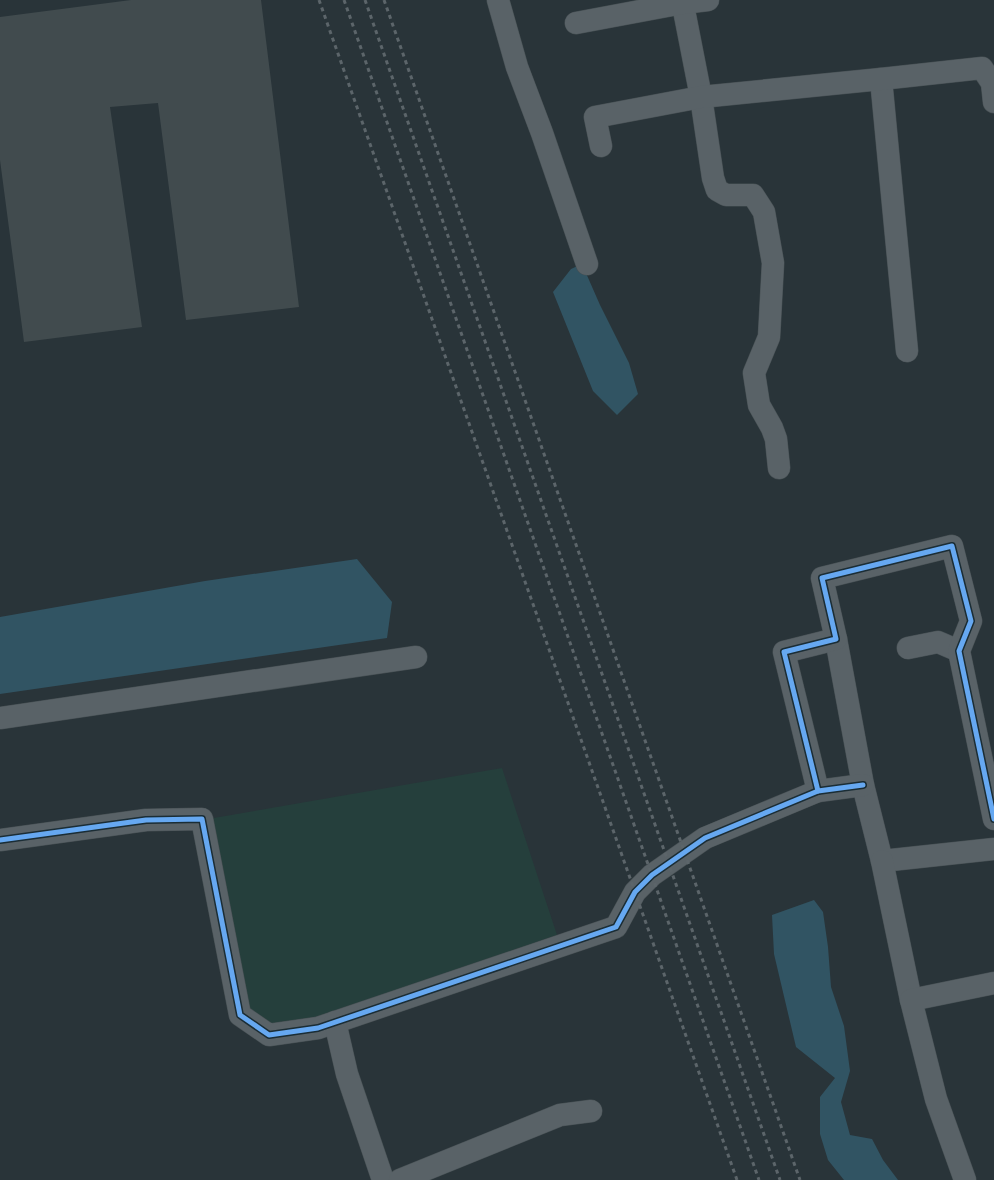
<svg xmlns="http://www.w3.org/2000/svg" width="994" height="1180" viewBox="0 0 994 1180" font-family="Jost,sans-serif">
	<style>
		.green { fill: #253f3c }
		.water { fill: #315463 }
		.building { fill: #414b4e }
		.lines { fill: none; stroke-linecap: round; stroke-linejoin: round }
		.minor-casing { stroke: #475054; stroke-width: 23 }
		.minor { stroke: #596267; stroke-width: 22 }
		.rail { stroke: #5c656a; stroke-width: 3; stroke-dasharray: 4 4; stroke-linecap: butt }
		.cycleway-casing { stroke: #1b2d35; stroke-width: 8 }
		.cycleway { stroke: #66a8f1; stroke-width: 5 }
	</style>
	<rect width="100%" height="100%" fill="#293439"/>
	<polygon class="green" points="502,768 557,935 322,1016 270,1026 250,1011 208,819"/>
	<g class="water">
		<polygon points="582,264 600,305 629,363 638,394 617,415 593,391 553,292 571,269"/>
		<polygon points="357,559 392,602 387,638 0,694 0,617 205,581"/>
		<polygon points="814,900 823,912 828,947 831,987 844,1026 850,1071 841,1102 850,1135 872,1139 883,1160 898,1180 844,1180 828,1160 820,1134 820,1097 835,1078 796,1047 774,954 772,915"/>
	</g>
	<polygon class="building" points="131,0 261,0 299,307 186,320 158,103 110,107 142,327 24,342 0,160 0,17"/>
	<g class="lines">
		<defs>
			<g id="minor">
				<polyline points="498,0 517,67 542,133 587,264"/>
				<polyline points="682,0 701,97 713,178 717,190 726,195 753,195 764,212 773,263 769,337 754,373 759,405 772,428 776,439 779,468"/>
				<polyline points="576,23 683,3 708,0"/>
				<polyline points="881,79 907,351"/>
				<polyline points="601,146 595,117 701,97 881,79 982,68 992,83 994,102"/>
				<polyline points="836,639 863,785 882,861 994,849"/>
				<polyline points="908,648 938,642 959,651"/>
				<polyline points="0,718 416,657"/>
				<polyline points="818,791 784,652 836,639 822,578 952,546 971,621 959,651 994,819"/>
				<polyline points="0,840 146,820 202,819 240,1015 269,1035 318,1028 616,927 635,892 652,875 705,838 818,791 863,785"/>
				<polyline points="882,861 911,1000"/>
				<polyline points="335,1022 347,1074 383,1180"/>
				<polyline points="400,1180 560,1115 591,1111"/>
				<polyline points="965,1180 936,1099 911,1000 994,983"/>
			</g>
		</defs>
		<use href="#minor" class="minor-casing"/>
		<use href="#minor" class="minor"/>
		<g class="rail">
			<polyline points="319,0 737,1180"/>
			<polyline points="344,0 759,1180"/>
			<polyline points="365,0 780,1180"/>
			<polyline points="384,0 800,1180"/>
		</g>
		<defs>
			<g id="cycleway">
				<polyline points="818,791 784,652 836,639 822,578 952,546 971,621 959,651 994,819"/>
				<polyline points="0,840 146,820 202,819 240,1015 269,1035 318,1028 616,927 635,892 652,875 705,838 818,791 863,785"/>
			</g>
		</defs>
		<use href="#cycleway" class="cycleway-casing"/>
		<use href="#cycleway" class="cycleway"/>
	</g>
</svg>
